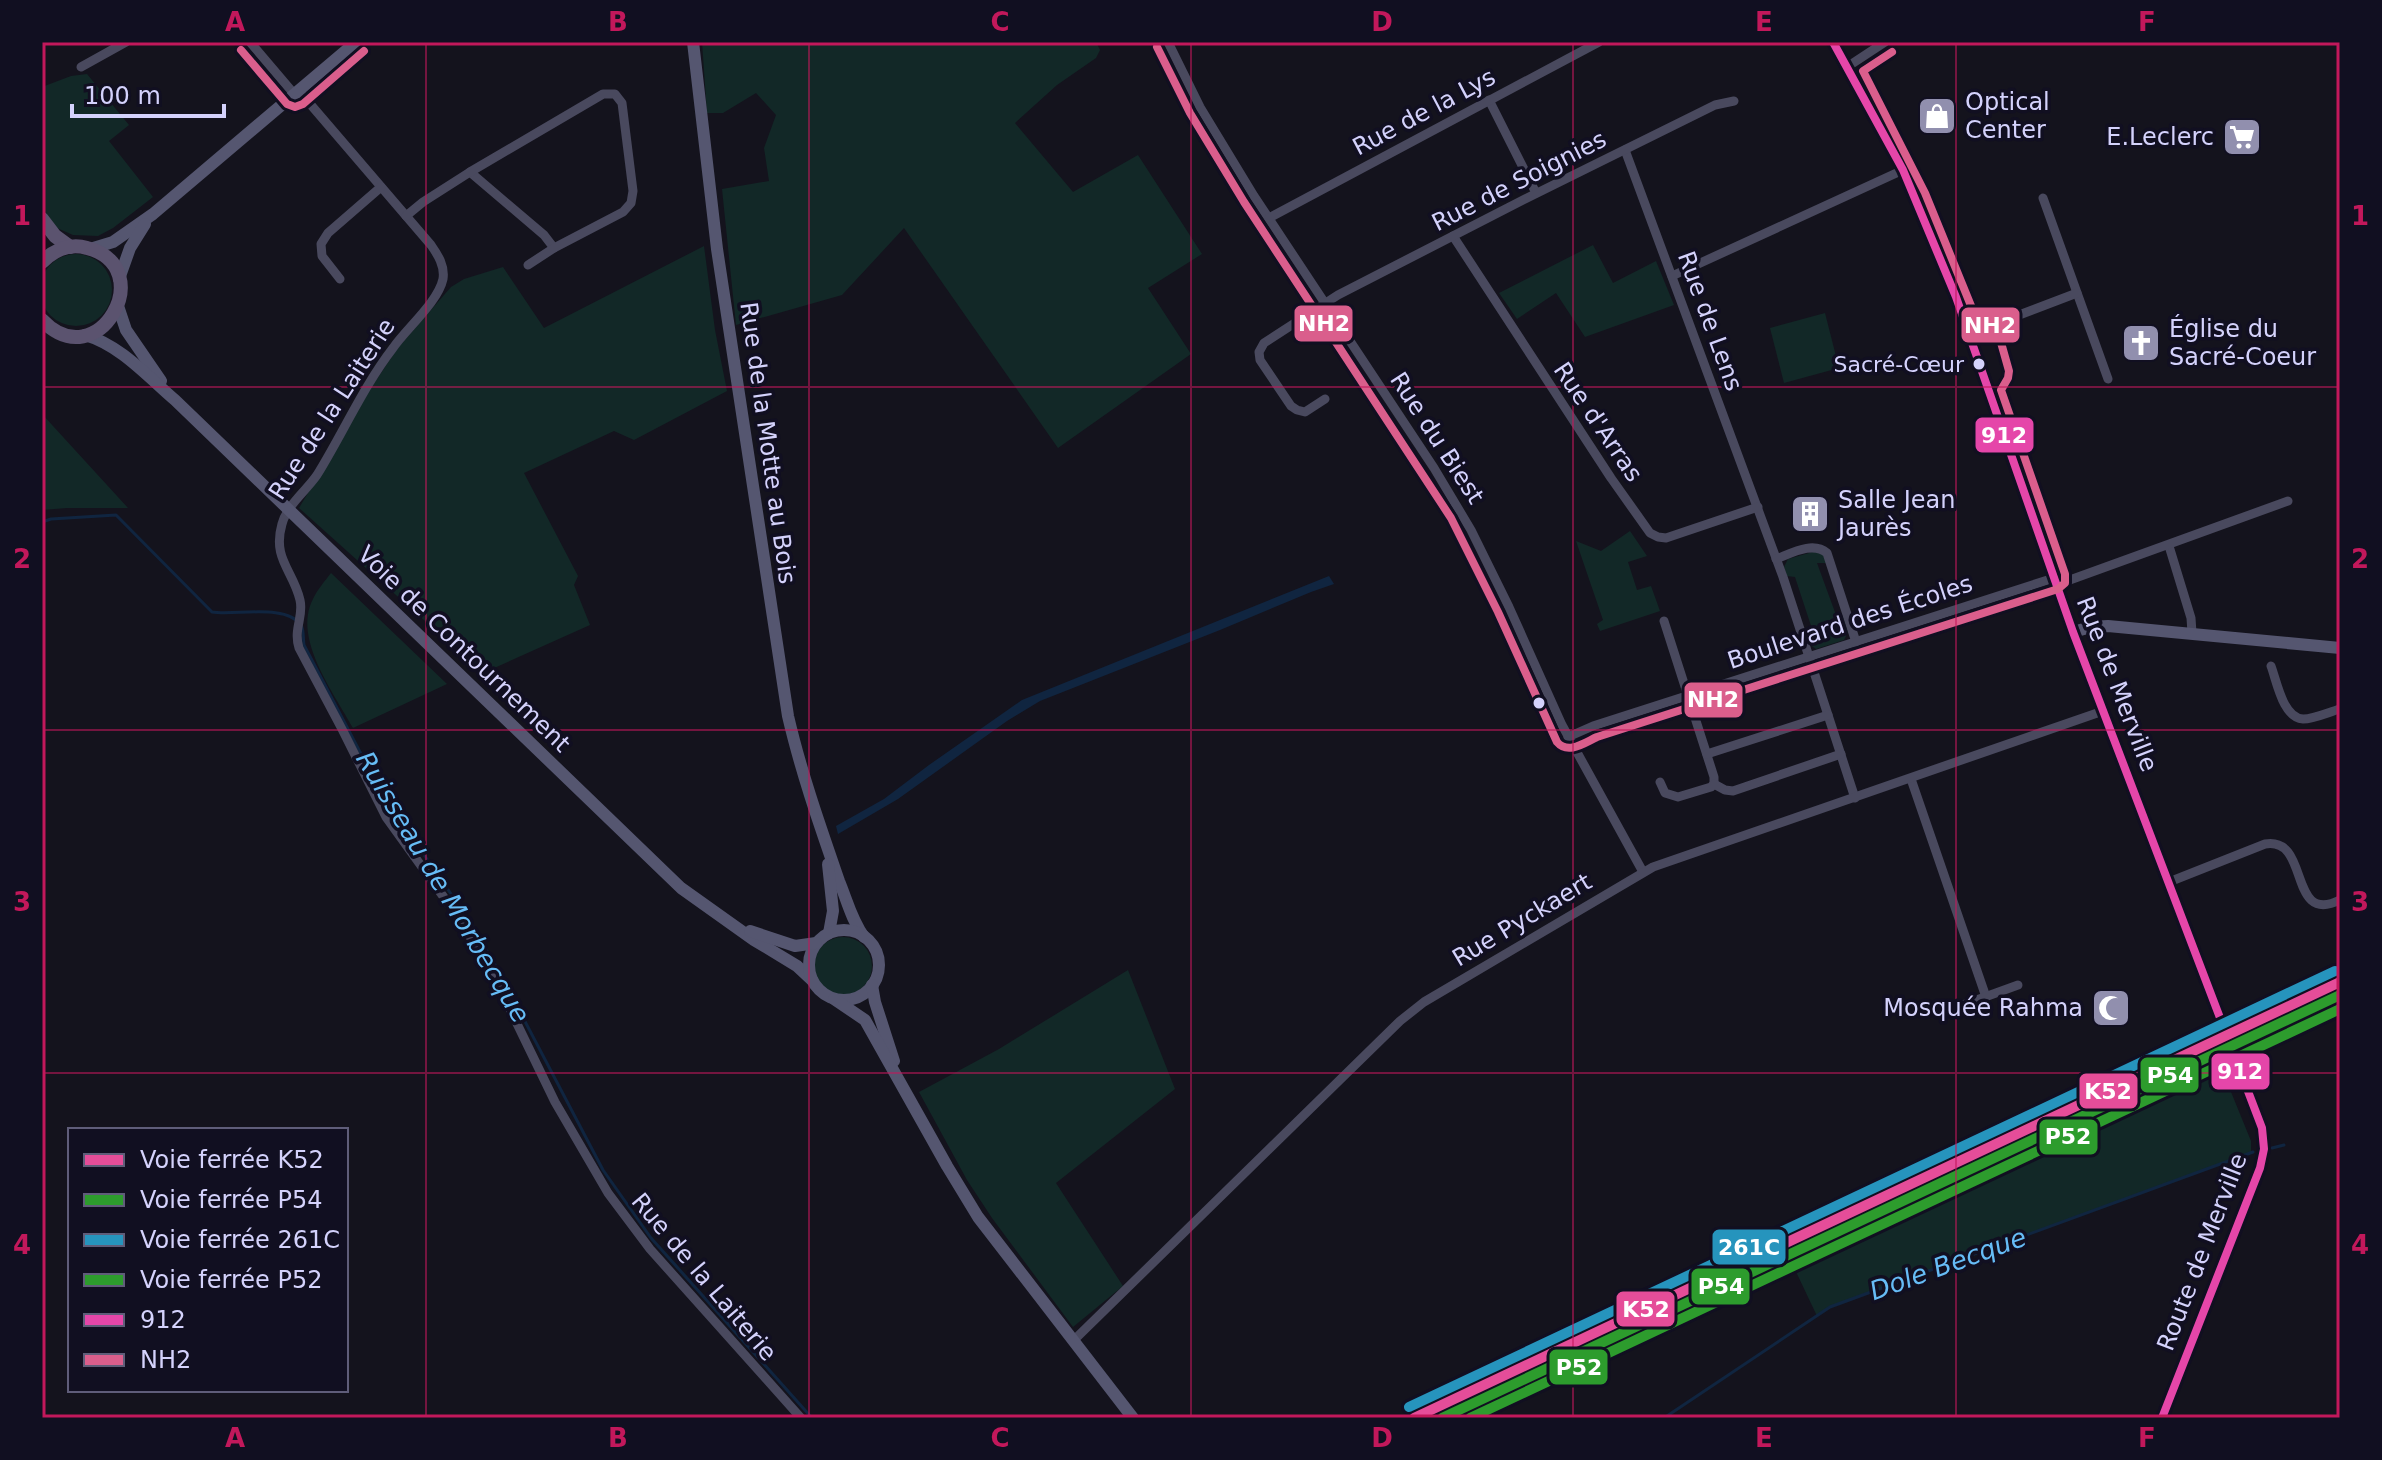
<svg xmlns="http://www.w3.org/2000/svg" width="2382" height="1460" viewBox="0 0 2382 1460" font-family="'DejaVu Sans',sans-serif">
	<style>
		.green { fill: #122827 }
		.water { fill: #102540 }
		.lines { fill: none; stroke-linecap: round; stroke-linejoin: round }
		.stream { stroke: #102540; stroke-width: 3 }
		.street { stroke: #49495e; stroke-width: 9 }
		.secondary { stroke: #555670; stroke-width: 12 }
		.primary { stroke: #5b536f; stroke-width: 14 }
		.bus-1-casing { stroke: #110f21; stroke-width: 14 }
		.bus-2-casing { stroke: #110f21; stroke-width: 14 }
		.bus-1 { stroke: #e546a9; stroke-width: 8 }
		.bus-2 { stroke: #da5e8c; stroke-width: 8 }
		.rail-1-casing { stroke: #110f21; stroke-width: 16 }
		.rail-2-casing { stroke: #110f21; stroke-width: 16 }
		.rail-3-casing { stroke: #110f21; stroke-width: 16 }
		.rail-4-casing { stroke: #110f21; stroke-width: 16 }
		.rail-1 { stroke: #e54d99; stroke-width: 10 }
		.rail-2 { stroke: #2d9c2d; stroke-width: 10 }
		.rail-3 { stroke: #2694bd; stroke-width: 10 }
		.rail-4 { stroke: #2d9c2d; stroke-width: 10 }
		.grid { fill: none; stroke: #c2185b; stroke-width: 2; stroke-opacity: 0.55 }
		.bus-dot { fill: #d4d2fc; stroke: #110f21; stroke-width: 3 }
		.labels { text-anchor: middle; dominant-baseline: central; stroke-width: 7; stroke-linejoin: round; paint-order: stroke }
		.bus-label { font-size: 22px; fill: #d4d2fc; stroke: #110f21; text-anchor: end }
		.poi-label { font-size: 24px; fill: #d4d2fc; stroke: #110f21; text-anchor: start }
		.street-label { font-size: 24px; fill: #d4d2fc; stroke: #110f21 }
		.water-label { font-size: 26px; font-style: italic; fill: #66bcf6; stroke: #110f21 }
		.line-badge { stroke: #110f21; stroke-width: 3 }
		.badge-label { font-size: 22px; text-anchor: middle; font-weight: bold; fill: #fff }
		.neatline { fill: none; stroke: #c2185b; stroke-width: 3 }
		.grid-label { font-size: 26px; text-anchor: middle; font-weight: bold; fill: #c2185b }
	</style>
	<rect width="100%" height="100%" fill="#14131d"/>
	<g class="green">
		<polygon points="702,42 1096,42 1100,50 1096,58 1057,85 1015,123 1073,192 1138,155 1202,254 1148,288 1191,354 1058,448 904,228 842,295 736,325 722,189 769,181 764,148 776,115 756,93 723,113 707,113"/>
		<polygon points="87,74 129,125 109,141 153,197 113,228 98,236 73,235 57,228 42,208 42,87 71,76"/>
		<polygon points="1593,245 1613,283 1656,261 1674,305 1585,337 1556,293 1517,319 1499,293"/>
		<polygon points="704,246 715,330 727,391 634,440 614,431 524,473 578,576 574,585 590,625 483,673 299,508 367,394 397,349 451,287 464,279 503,267 544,328"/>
		<circle cx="76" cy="290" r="36"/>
		<polygon points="1825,313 1839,368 1784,383 1770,328"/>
		<polygon points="42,414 128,508 67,508 42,510"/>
		<polygon points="1630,531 1647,556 1628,562 1637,590 1651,586 1660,611 1600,631 1597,624 1603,620 1576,541 1601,551"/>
		<polygon points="1816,551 1823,554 1826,563 1817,563 1836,615 1843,617 1848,632 1844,640 1816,649 1809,644 1807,637 1815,638 1795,577 1787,576 1784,567 1788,559"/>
		<path d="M331 573 447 684 353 728C335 694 292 639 313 599 317 590 325 581 331 573Z"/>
		<circle cx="843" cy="966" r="29"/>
		<polygon points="1128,970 1175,1089 1056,1183 1123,1286 1073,1327 992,1218 967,1180 919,1092 999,1049"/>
		<polygon points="2218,1060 2251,1141 2251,1153 1830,1307 1817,1316 1789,1257"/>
	</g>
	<polygon class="water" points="1329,576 1334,584 1311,592 1220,630 1040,701 1007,721 898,799 838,834 836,826 884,799 929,765 1022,700"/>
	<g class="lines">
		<g class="stream">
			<path d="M42 522 51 519 116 515 212 612C234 616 286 603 301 625 304 630 303 639 304 645L382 794 469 920 498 970 603 1170 651 1238 812 1418"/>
			<polyline points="2272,1148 2284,1145"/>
			<polyline points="1664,1418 1830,1307 2253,1152"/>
		</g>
		<g class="street">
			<polyline points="250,42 295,95"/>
			<polyline points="1168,42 1200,107 1254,196 1434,468 1471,530 1509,607 1562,725 1643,872"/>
			<polyline points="81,67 126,42"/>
			<polyline points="1847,67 1885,42"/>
			<path d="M299 91 431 245C438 255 445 266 443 279 438 302 407 328 393 348 363 387 343 433 317 475 306 491 287 505 282 524 272 559 293 570 300 600 304 617 293 629 299 648L343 731 386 817 453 910 490 968 555 1102 608 1193 650 1249 801 1418"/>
			<polyline points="1489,100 1536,193"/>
			<polyline points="1625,150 1783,577 1855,798"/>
			<polyline points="470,172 544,235 554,248"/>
			<polyline points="2043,198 2108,379"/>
			<polyline points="406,216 423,202 470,172 603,94 615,94 622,103 633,191 631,203 623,212 554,248 528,265"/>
			<polyline points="1269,218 1599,42"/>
			<polyline points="1453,236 1611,478 1650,533 1658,537 1666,538 1758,507"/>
			<polyline points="1672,276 1903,170"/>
			<polyline points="340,279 322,256 321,244 328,233 381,187"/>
			<polyline points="1969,334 2077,293"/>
			<polyline points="1325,399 1305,412 1297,410 1291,406 1260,360 1259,352 1264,343 1338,295 1525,199 1715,105 1734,101"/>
			<polyline points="2169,546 2191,618 2192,633"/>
			<path d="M1776 559C1792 553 1813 541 1827 553L1856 642"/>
			<polyline points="2056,585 2288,501"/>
			<polyline points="1664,621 1714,777 1714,784"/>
			<path d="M2271 666C2277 682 2283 718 2303 719 2314 719 2329 712 2340 709"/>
			<polyline points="1568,737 1593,726 2054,578"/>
			<polyline points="1707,754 1828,715"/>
			<polyline points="1911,779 1986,997"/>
			<polyline points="1660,782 1665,793 1678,797 1711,787 1714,784 1725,790 1733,791 1841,754"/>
			<path d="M2169 882 2265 844C2311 836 2287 926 2340 900"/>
			<polyline points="1949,1010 2018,985"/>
			<polyline points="2235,1055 2340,1005"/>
			<polyline points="1073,1341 1400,1021 1424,1002 1653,867 2103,711"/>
		</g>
		<g class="secondary">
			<path d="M693 42 717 249 788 716C801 772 820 826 839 881 847 900 851 919 864 937"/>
			<polyline points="1833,42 1903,170 1956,297 2073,632 2262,1128 2264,1149 2260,1168 2162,1418"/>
			<polyline points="90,249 113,242 153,214 356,42"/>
			<polyline points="119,279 130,248 145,224"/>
			<polyline points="118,306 126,330 161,381"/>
			<path d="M85 335C120 345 147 376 175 400L681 888 754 940 797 966 812 980"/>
			<polyline points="2073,632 2091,627 2108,626 2340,648"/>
			<polyline points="828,864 833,911 829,933"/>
			<circle cx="844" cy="965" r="35"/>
			<polyline points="750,931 795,946 816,943"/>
			<polyline points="872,985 875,1002 894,1061"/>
			<polyline points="834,999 865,1020 947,1166 978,1217 1133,1418"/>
		</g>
		<g class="primary">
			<polyline points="42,219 55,236 70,247"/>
			<path d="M42 262C54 250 70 243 87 248 161 267 98 379 42 320"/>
		</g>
		<defs>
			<polyline id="bus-1" points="1833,42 1903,170 1956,297 2073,632 2262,1128 2264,1149 2260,1168 2162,1418"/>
			<g id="bus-2">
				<path d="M1157 47 1190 113 1244 202 1451 518 1498 612 1557 742C1568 755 1584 743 1597 737L2058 589 2065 583V574L2001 390 2008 378 2009 371 2000 339 1987 321 1976 318 1925 193 1863 71 1892 52"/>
				<polyline points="241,50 287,104 295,107 303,104 364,51"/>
			</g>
		</defs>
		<use href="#bus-1" class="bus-1-casing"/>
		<use href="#bus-2" class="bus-2-casing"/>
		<use href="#bus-1" class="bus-1"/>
		<use href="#bus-2" class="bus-2"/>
		<defs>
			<polyline id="rail-1" points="1414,1418 2340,982"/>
			<polyline id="rail-2" points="1442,1418 2340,995"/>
			<polyline id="rail-3" points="1409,1407 2335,971"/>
			<polyline id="rail-4" points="1470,1418 2340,1009"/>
		</defs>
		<use href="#rail-1" class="rail-1-casing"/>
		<use href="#rail-2" class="rail-2-casing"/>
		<use href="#rail-3" class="rail-3-casing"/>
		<use href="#rail-4" class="rail-4-casing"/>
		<use href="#rail-1" class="rail-1"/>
		<use href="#rail-2" class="rail-2"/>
		<use href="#rail-3" class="rail-3"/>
		<use href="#rail-4" class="rail-4"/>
	</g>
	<path class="grid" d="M426 42V1418M809 42V1418M1191 42V1418M1573 42V1418M1956 42V1418M42 387H2340M42 730H2340M42 1073H2340"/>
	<defs>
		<symbol id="shop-square" viewBox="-11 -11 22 22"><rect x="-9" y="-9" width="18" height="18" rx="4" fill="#918fae" stroke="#110f21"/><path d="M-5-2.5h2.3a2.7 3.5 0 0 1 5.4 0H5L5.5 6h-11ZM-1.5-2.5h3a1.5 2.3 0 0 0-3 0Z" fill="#fff"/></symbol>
		<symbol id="supermarket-square" viewBox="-11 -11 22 22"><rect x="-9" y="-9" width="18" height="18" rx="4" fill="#918fae" stroke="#110f21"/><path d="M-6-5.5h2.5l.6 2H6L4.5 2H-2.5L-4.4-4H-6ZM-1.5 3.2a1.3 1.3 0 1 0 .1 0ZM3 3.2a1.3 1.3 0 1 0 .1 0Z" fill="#fff"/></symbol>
		<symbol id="church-square" viewBox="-11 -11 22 22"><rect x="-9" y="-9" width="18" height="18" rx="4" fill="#918fae" stroke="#110f21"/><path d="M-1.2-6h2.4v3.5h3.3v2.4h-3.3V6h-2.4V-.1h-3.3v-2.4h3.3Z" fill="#fff"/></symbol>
		<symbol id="building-square" viewBox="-11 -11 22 22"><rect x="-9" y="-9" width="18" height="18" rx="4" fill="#918fae" stroke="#110f21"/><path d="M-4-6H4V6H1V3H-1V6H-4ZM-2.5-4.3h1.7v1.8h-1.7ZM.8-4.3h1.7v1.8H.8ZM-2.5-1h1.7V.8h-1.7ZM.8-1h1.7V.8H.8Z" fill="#fff"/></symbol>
		<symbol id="mosque-square" viewBox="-11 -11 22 22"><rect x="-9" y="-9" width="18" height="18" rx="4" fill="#918fae" stroke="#110f21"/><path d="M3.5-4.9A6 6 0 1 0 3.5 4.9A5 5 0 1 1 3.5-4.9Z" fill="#fff"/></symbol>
	</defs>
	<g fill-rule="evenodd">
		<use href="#shop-square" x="1915" y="94" width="44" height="44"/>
		<use href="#supermarket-square" x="2220" y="115" width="44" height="44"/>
		<use href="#church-square" x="2119" y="321" width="44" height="44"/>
		<use href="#building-square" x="1788" y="492" width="44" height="44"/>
		<use href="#mosque-square" x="2089" y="986" width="44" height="44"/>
	</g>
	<g class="bus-dot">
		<circle cx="1979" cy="364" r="7"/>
		<circle cx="1539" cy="703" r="7"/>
	</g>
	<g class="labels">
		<g class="bus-label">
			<text x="1964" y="364">Sacré-Cœur</text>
		</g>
		<g class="poi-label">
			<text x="1965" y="102">Optical<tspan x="1965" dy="28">Center</tspan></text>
			<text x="2214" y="137" text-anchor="end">E.Leclerc</text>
			<text x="2169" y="329">Église du<tspan x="2169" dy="28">Sacré-Coeur</tspan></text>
			<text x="1838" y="500">Salle Jean<tspan x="1838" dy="28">Jaurès</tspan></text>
			<text x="2083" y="1008" text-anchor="end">Mosquée Rahma</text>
		</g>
		<g class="street-label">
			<text transform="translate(1424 112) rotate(-28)">Rue de la Lys</text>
			<text transform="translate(1519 181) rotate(-27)">Rue de Soignies</text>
			<text transform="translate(1710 321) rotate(70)">Rue de Lens</text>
			<text transform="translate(332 409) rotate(-57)">Rue de la Laiterie</text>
			<text transform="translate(1598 422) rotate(56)">Rue d'Arras</text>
			<text transform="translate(1437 438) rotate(57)">Rue du Biest</text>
			<text transform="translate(768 443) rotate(82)">Rue de la Motte au Bois</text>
			<text transform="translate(1850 622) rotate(-18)">Boulevard des Écoles</text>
			<text transform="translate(464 649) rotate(44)">Voie de Contournement</text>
			<text transform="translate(2117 684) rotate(69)">Rue de Merville</text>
			<text transform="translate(1522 920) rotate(-31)">Rue Pyckaert</text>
			<text transform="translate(2202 1252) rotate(-69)">Route de Merville</text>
			<text transform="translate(704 1277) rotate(50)">Rue de la Laiterie</text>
		</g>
		<g class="water-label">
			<text transform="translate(443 887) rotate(59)">Ruisseau de Morbecque</text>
			<text transform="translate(1948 1264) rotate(-20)">Dole Becque</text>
		</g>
	</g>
	<g class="line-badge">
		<rect x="1293" y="304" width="61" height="39" rx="8" fill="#da5e8c"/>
		<rect x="1960" y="306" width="61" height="38" rx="8" fill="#da5e8c"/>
		<rect x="1974" y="416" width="61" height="38" rx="8" fill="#e546a9"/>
		<rect x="1683" y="681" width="61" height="38" rx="8" fill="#da5e8c"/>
		<rect x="2210" y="1052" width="61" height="39" rx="8" fill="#e546a9"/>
		<rect x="2139" y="1056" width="61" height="38" rx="8" fill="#2d9c2d"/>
		<rect x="2078" y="1072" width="61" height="38" rx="8" fill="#e54d99"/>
		<rect x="2038" y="1118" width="61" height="38" rx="8" fill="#2d9c2d"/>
		<rect x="1711" y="1228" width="76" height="38" rx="8" fill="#2694bd"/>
		<rect x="1690" y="1267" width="61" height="39" rx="8" fill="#2d9c2d"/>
		<rect x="1615" y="1290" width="61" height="38" rx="8" fill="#e54d99"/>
		<rect x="1548" y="1348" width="61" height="38" rx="8" fill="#2d9c2d"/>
	</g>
	<g class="badge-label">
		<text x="1324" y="331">NH2</text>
		<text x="1990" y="333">NH2</text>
		<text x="2004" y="443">912</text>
		<text x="1713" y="707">NH2</text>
		<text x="2240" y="1079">912</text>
		<text x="2170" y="1083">P54</text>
		<text x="2108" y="1099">K52</text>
		<text x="2068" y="1144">P52</text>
		<text x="1749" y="1255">261C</text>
		<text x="1721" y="1294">P54</text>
		<text x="1646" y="1317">K52</text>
		<text x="1579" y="1375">P52</text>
	</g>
	<rect width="2382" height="1460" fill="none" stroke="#110f21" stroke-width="88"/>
	<rect x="68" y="1128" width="280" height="264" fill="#110f21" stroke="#5f5d79" stroke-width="2"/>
	<rect x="84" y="1154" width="40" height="12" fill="#e54d99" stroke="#5f5d79" stroke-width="2"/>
	<text x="140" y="1168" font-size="24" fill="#d4d2fc">Voie ferrée K52</text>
	<rect x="84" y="1194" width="40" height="12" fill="#2d9c2d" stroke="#5f5d79" stroke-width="2"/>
	<text x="140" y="1208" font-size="24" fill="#d4d2fc">Voie ferrée P54</text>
	<rect x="84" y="1234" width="40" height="12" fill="#2694bd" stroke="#5f5d79" stroke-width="2"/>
	<text x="140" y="1248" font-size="24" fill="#d4d2fc">Voie ferrée 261C</text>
	<rect x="84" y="1274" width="40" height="12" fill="#2d9c2d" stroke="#5f5d79" stroke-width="2"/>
	<text x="140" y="1288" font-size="24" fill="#d4d2fc">Voie ferrée P52</text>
	<rect x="84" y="1314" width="40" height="12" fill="#e546a9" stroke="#5f5d79" stroke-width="2"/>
	<text x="140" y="1328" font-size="24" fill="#d4d2fc">912</text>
	<rect x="84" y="1354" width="40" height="12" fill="#da5e8c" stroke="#5f5d79" stroke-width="2"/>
	<text x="140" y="1368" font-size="24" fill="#d4d2fc">NH2</text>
	<path d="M72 104v12h152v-12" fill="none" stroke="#d4d2fc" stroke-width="4"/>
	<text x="84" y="104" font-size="24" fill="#d4d2fc" stroke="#110f21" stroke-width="6" paint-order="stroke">100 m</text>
	<rect x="44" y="44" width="2294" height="1372" class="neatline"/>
	<g class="grid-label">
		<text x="235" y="31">A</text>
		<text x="618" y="31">B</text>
		<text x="1000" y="31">C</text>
		<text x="1382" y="31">D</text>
		<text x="1764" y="31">E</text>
		<text x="2147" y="31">F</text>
		<text x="22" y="225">1</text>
		<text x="2360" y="225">1</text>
		<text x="22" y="568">2</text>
		<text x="2360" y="568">2</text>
		<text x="22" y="911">3</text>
		<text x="2360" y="911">3</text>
		<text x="22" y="1254">4</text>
		<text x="2360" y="1254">4</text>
		<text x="235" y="1447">A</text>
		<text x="618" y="1447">B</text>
		<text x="1000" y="1447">C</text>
		<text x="1382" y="1447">D</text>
		<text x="1764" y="1447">E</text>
		<text x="2147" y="1447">F</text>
	</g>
</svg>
